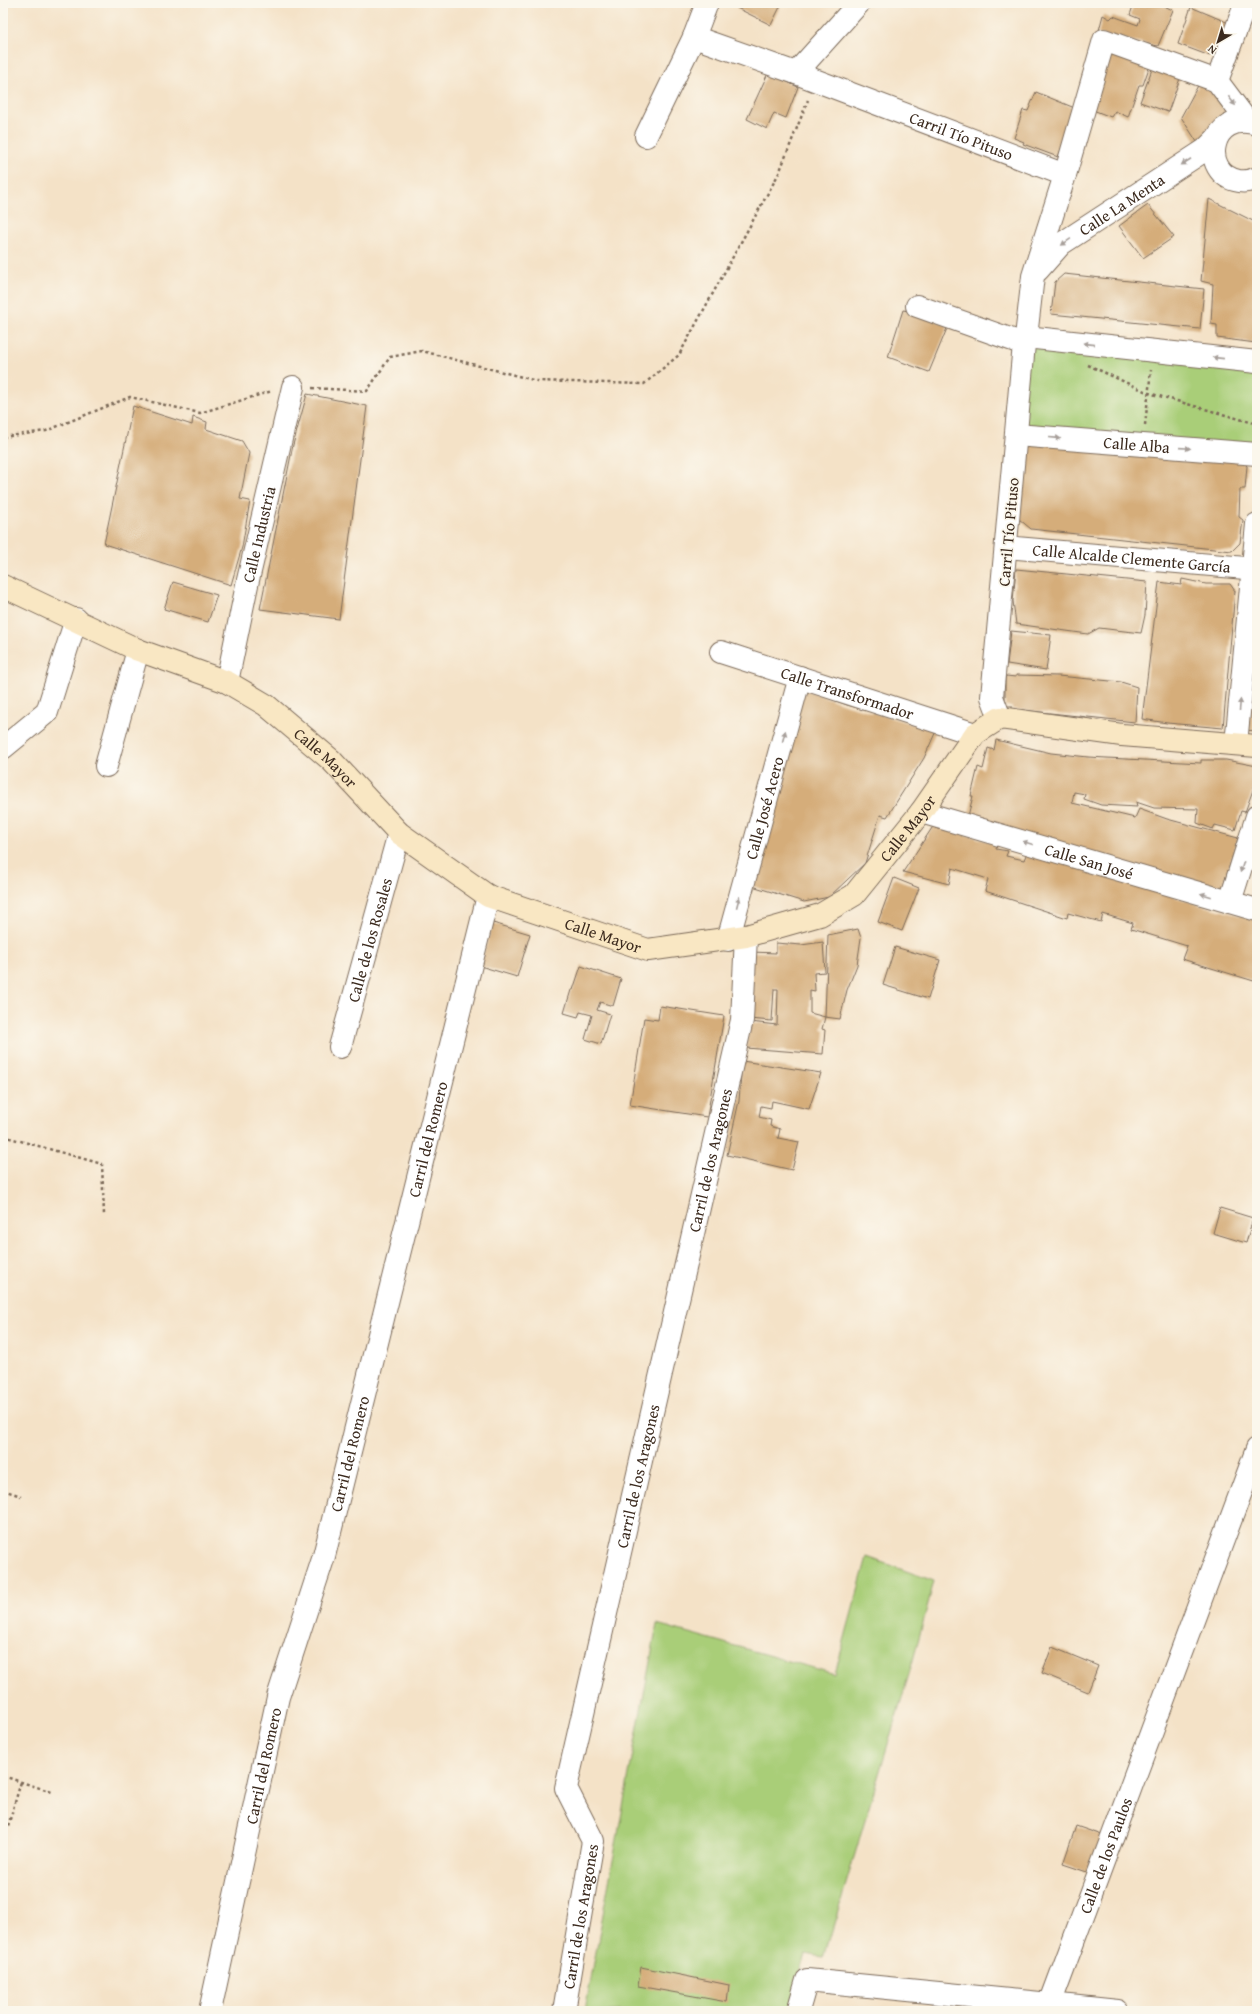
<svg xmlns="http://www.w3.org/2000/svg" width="1260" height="2014" viewBox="0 0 1260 2014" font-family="'Gentium Book Plus',serif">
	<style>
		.green { fill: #a9ce78; stroke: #727c4b }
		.building { fill: #d5ad7a }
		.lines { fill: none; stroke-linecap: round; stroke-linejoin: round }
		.street-casing { stroke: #7c6a59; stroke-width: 24 }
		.secondary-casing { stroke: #7c6a59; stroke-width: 24 }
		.path { stroke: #7c6a59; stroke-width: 2.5; stroke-dasharray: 3 3; stroke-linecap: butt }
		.street { stroke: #fff; stroke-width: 22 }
		.secondary { stroke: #f9e7c3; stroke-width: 22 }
		.oneway { fill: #a79f9a }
		.labels { text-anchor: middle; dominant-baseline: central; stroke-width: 3.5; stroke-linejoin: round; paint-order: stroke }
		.street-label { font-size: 16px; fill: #3b2a1e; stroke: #fbf7ec }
	</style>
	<rect width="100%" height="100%" fill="#fbf7ec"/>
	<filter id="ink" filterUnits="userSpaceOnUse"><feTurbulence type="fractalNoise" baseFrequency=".025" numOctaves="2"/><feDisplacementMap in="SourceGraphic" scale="8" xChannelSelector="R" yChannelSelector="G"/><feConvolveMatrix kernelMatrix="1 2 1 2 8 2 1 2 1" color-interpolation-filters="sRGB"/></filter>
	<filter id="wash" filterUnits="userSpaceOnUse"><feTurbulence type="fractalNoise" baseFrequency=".012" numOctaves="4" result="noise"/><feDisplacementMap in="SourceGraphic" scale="16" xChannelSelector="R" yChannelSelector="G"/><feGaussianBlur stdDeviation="0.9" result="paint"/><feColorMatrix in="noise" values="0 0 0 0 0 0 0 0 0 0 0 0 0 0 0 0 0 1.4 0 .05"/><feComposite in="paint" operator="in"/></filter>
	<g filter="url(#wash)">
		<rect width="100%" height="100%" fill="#f4e2c7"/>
		<g class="green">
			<polygon points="1028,339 1257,363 1257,453 1017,433"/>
			<polygon points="867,1557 934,1581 912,1664 824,1957 805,1954 789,2011 585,2011 657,1624 835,1674"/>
		</g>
		<g id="blocks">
			<g class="building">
				<polygon points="739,3 782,3 771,25 737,8"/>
				<polygon points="1134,3 1145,6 1147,3 1157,3 1173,10 1158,46 1098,34 1103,15 1110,19 1113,16 1138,25 1140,19 1130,15"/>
				<polygon points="1191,7 1231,24 1223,48 1215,45 1210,56 1178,44"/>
				<polygon points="1109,48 1151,62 1143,85 1139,85 1128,117 1115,111 1111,117 1093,110"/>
				<polygon points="1155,61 1183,70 1168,112 1140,102"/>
				<polygon points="768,73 798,87 786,118 774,113 767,129 747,119"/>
				<polygon points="1201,80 1234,117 1199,145 1181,117"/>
				<polygon points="1036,92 1077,109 1058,157 1023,144 1024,142 1014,138 1023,110 1028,111"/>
				<polygon points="1209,199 1257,223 1256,343 1217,338 1217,325 1211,324 1213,284 1201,281"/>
				<polygon points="1148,205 1174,237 1143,258 1119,226"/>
				<polygon points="1064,274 1204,289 1200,329 1051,314 1055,282"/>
				<polygon points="903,310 918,313 948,326 929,372 888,357"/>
				<polygon points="307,394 367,406 339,619 260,609 293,445"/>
				<polygon points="133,406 192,425 193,417 207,422 206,429 242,441 249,453 240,499 250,501 242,547 231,585 104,544"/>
				<polygon points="1037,439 1239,458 1247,466 1245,489 1240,489 1239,517 1243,520 1240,543 1232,551 1031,529 1019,519 1025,449"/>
				<polygon points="1016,569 1147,582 1145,615 1141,633 1099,628 1088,634 1016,624 1013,601"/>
				<polygon points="1182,579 1206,584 1230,584 1235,591 1223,728 1167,723 1142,719 1159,582 1181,585"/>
				<polygon points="173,582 217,595 208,622 164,609"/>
				<polygon points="1257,590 1257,731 1242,730"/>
				<polygon points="1011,631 1051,635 1046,670 1007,664"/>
				<polygon points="1016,675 1058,676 1121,682 1137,687 1135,722 1012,709 1012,706 1005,706 1005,679 1006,676 1016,677"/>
				<polygon points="803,689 847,705 936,731 924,758 887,817 880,815 865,863 829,897 804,902 749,885"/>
				<polygon points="996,740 1051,753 1088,757 1201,763 1201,760 1226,760 1257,766 1257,779 1245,812 1241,811 1235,830 1215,825 1213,829 1197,823 1198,809 1154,808 1136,802 1137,807 1101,805 1084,799 1085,794 1074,792 1072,803 1135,818 1139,809 1167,819 1238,838 1222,890 967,820 973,796 971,796 978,767 983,769 988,748 994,750"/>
				<polygon points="934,825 997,844 996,849 1008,851 1006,856 1024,860 1028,850 1200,905 1257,920 1257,982 1182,959 1187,946 1131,929 1133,923 1103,914 1101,922 1068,913 1067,918 985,891 988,879 952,868 949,884 903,872"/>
				<polygon points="894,878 919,888 902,931 878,922"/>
				<polygon points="493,923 530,934 517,977 480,966"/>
				<polygon points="858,929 861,938 857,965 847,990 840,1019 825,1017 828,935"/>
				<polygon points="823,942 825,972 814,973 815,991 810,990 810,1013 825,1017 822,1029 825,1030 823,1054 746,1048 750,1022 777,1025 778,989 774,989 772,1021 749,1019 751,952 776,953 776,943 801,945"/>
				<polygon points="895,947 940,960 928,999 883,985"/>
				<polygon points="581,966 621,979 613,1006 600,1002 597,1010 610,1014 601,1044 585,1039 592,1015 580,1012 578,1017 564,1013 571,990 573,990"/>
				<polygon points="660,1006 724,1016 707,1117 630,1105 644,1018 658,1020"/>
				<polygon points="742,1061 821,1073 809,1109 772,1101 771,1108 761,1106 759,1117 771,1120 770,1126 780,1129 778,1138 799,1142 792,1170 727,1155 739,1101"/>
				<polygon points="1220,1208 1253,1218 1246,1243 1213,1233"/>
				<polygon points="1052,1647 1098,1666 1088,1692 1042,1673"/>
				<polygon points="1076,1826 1102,1835 1090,1873 1063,1864"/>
				<polygon points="641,1967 729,1985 727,2002 638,1986"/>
			</g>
		</g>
	</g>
	<g filter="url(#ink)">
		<use href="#blocks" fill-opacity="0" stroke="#7c6a59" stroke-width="1"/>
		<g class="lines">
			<defs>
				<g id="street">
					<path id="s1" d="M694 37 796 73 1065 175 1033 276 1026 337 1024 344 992 697 1000 718"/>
					<polyline points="796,73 859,3"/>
					<polyline points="1217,81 1245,5 1257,9"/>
					<path d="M1257 124C1210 109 1198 174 1239 181 1245 182 1251 181 1257 178"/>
					<polyline points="646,136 694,37 707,3"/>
					<polyline points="1065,175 1104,40 1217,81 1247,121"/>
					<path id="s2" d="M1038 270 1061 244 1205 150 1216 139"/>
					<polyline points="917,306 1024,344"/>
					<polyline points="1026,337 1257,362"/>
					<path id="s3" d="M1016 435 1257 454"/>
					<path id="s4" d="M1006 547 1257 569"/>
					<path id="s5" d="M721 652 975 734"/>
					<path id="s6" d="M227 682 248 580 293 387"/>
					<polyline points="1236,744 1257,524"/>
					<polyline points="3,748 47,712 76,619"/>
					<polyline points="106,766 138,650"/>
					<path id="s7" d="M921 812 1257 910"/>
					<polyline points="1230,902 1257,816"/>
					<path id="s8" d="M728 940 800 677"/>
					<path id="s9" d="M340 1047 399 833"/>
					<polyline points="1050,2004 1118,2011"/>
					<path id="s10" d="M210 2011 278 1697 324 1556 488 896"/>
					<path id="s11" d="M564 2011 593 1841 566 1788 742 1020 746 936"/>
					<path id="s12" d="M798 2011 807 1980 1050 2004 1257 1449"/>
				</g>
				<g id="secondary">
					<path id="s13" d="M3 586 138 650 227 682 266 705 331 760 399 833 488 896 648 950 746 936 820 915 854 895 921 812 975 734 1000 718 1122 735 1257 746"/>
				</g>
			</defs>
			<use href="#street" class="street-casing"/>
			<use href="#secondary" class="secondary-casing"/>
			<g class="path">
				<polyline points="1088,365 1149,393 1257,424"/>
				<polyline points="312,388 367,391 390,357 422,351 537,381 644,384 679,355 779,173 808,100"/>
				<polyline points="1145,425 1151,370"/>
				<polyline points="3,437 46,431 130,397 200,413 272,391"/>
				<polyline points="3,1136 102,1164 104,1215"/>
				<polyline points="3,1490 21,1496"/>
				<polyline points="3,1776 52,1792"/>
				<polyline points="3,1843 21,1782"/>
			</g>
			<use href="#street" class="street"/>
			<use href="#secondary" class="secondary"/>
		</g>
		<defs><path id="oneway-solid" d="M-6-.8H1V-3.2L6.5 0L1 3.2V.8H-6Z"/></defs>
		<g class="oneway">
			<use href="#oneway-solid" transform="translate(1232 101) rotate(53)"/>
			<use href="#oneway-solid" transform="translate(1186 162) rotate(147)"/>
			<use href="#oneway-solid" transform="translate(1066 242) rotate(145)"/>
			<use href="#oneway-solid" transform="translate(1089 344) rotate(-174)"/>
			<use href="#oneway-solid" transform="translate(1218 358) rotate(-174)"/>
			<use href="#oneway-solid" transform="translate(1055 438) rotate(5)"/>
			<use href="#oneway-solid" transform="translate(1185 448) rotate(4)"/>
			<use href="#oneway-solid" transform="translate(1240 705) rotate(-85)"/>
			<use href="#oneway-solid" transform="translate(784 736) rotate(-75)"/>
			<use href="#oneway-solid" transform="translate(1028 843) rotate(-164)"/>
			<use href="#oneway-solid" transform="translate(1242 867) rotate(108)"/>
			<use href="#oneway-solid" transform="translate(1206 895) rotate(-164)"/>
			<use href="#oneway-solid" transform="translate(738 902) rotate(-75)"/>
		</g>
	</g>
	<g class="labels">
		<g class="street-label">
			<text stroke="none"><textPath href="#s1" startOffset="285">Carril Tío Pituso</textPath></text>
			<text stroke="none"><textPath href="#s2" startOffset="107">Calle La Menta</textPath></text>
			<text stroke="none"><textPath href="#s3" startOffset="121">Calle Alba</textPath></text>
			<text transform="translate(1008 532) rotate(-85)">Carril Tío Pituso</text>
			<text stroke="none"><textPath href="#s6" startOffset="151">Calle Industria</textPath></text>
			<text stroke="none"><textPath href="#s4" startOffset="126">Calle Alcalde Clemente García</textPath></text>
			<text stroke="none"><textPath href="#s5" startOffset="133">Calle Transformador</textPath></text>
			<text stroke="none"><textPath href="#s13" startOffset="369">Calle Mayor</textPath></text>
			<text stroke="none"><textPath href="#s8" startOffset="137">Calle José Acero</textPath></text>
			<text stroke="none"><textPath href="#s13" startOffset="1053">Calle Mayor</textPath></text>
			<text stroke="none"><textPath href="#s7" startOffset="175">Calle San José</textPath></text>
			<text stroke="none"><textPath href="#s13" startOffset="705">Calle Mayor</textPath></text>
			<text stroke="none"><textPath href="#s9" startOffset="111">Calle de los Rosales</textPath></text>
			<text stroke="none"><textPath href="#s10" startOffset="899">Carril del Romero</textPath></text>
			<text stroke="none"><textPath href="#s11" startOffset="876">Carril de los Aragones</textPath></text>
			<text stroke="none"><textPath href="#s10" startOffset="575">Carril del Romero</textPath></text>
			<text stroke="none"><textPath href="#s11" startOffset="552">Carril de los Aragones</textPath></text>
			<text stroke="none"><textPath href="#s10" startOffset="251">Carril del Romero</textPath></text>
			<text stroke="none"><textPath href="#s12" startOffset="435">Calle de los Paulos</textPath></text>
			<text stroke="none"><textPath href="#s11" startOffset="96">Carril de los Aragones</textPath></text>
		</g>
	</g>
	<rect width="1260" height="2014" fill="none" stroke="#fbf7ec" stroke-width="16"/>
	<g transform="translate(1218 42) rotate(218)" stroke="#fbf7ec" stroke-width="3" paint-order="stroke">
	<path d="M0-3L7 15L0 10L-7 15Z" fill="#3b2a1e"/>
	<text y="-6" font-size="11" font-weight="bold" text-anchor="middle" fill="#3b2a1e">N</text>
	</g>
</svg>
